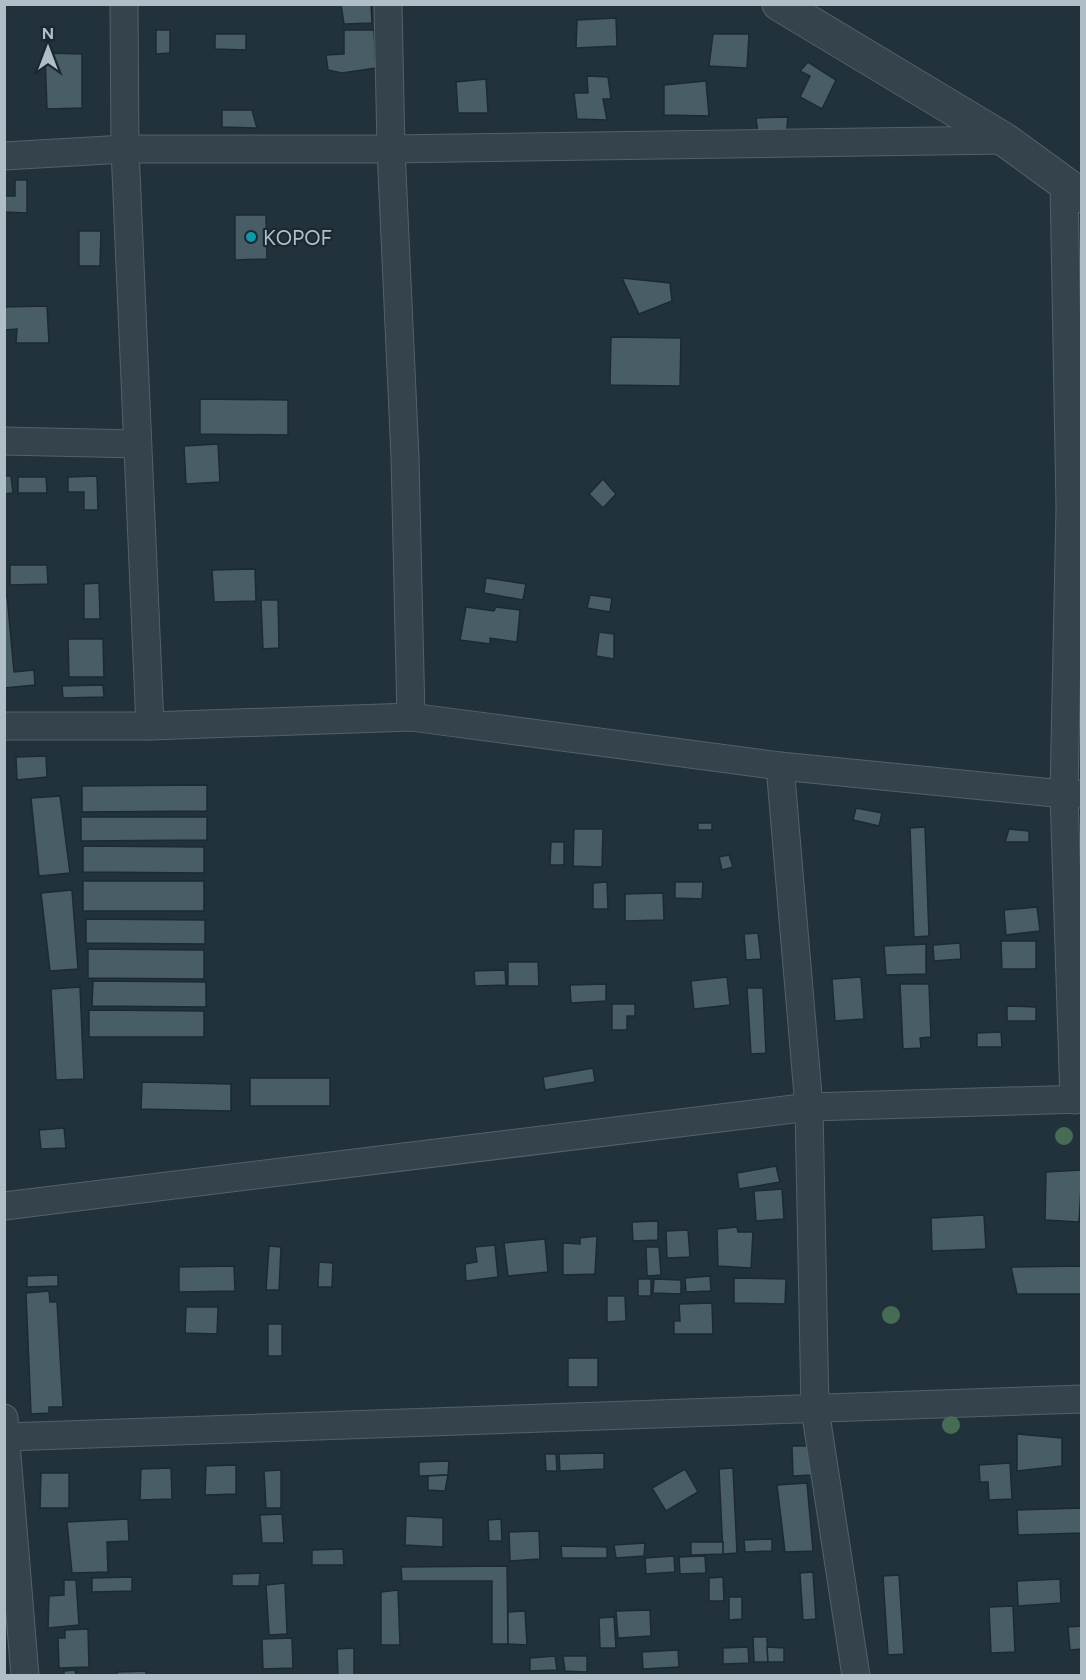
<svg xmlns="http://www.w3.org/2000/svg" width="1086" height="1680" viewBox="0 0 1086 1680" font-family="Figtree,sans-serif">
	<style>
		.building { fill: #495d67; stroke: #1c2a33; stroke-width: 1.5 }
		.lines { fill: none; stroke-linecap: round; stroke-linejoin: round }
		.minor-casing { stroke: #53616a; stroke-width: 29 }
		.tertiary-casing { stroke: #53616a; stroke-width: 35 }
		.minor { stroke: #35444c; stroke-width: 27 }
		.tertiary { stroke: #35444c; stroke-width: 33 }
		.tree { fill: #466c53 }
		.culture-dot { fill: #0f9aa8; stroke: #1a2831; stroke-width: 2 }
		.labels { text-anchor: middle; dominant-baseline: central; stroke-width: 4.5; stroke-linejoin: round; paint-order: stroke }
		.poi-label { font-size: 21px; fill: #b0bec8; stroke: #1a2831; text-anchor: start }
	</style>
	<rect width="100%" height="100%" fill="#21323c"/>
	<g class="building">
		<polygon points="341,4 371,4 372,23 344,24"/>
		<polygon points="616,18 617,46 576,48 577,20"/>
		<polygon points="156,30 170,30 170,53 156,54"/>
		<polygon points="344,30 374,30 376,68 342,73 328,70 326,55 344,54"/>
		<polygon points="215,34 246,34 246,50 215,49"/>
		<polygon points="713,34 749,34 747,68 709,66"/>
		<polygon points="45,53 82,54 82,108 47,109"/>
		<polygon points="808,62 836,80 822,109 800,97 810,76 800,71"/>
		<polygon points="587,76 608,77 611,99 603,99 607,120 577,119 574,93 588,93"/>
		<polygon points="486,79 488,113 458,113 456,82"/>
		<polygon points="706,81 709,116 664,115 664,85"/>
		<polygon points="222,110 252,110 257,128 222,127"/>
		<polygon points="788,117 786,135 758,135 756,118"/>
		<polygon points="15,180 27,180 27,213 4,212 4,196 15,196"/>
		<polygon points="235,215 266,215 267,259 235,260"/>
		<polygon points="79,231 101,231 100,266 79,266"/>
		<polygon points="622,278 670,283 672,301 639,314"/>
		<polygon points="47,306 49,343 16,343 17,329 4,330 4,307"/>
		<polygon points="611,337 681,338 680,386 610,385"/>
		<polygon points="200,399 288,400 288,435 200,434"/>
		<polygon points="218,444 220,482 186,484 184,446"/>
		<polygon points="4,476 11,476 13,493 4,494"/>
		<polygon points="97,476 98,510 84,510 84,492 68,492 68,477"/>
		<polygon points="18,477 46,477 47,493 18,493"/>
		<polygon points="603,479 616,494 603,508 589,494"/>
		<polygon points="10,565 47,565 48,584 10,585"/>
		<polygon points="255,569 256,601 214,602 212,570"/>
		<polygon points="486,578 526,584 523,600 484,593"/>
		<polygon points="99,583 100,619 84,619 84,584"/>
		<polygon points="7,595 14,672 34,670 35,685 4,688 4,596"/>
		<polygon points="590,595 612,598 610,612 587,608"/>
		<polygon points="261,600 278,600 279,648 263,649"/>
		<polygon points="466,607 494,611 496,607 520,610 517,642 490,638 490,644 460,640"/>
		<polygon points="599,632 614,634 614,659 596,656"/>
		<polygon points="68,639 103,639 104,677 69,677"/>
		<polygon points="103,685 104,697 63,698 62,686"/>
		<polygon points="46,756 47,777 17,780 16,757"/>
		<polygon points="207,785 207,811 82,812 82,786"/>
		<polygon points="60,796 70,873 39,876 31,798"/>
		<polygon points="856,808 882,813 879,826 853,820"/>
		<polygon points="81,817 207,817 207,840 81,841"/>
		<rect x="698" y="823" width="14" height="7"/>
		<polygon points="925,827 929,936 914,937 910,828"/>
		<polygon points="574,829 603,829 602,867 573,866"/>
		<polygon points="1009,829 1029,831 1029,842 1005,842"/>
		<polygon points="551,842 564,842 564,865 550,865"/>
		<polygon points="83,846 204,847 204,873 83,872"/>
		<polygon points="729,855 733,867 722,870 719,857"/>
		<rect x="83" y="881" width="121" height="30"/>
		<polygon points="607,882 608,909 593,909 593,883"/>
		<polygon points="675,882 703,882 702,899 675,898"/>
		<polygon points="72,890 78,969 50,971 41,893"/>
		<polygon points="663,893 664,920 625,921 625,894"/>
		<polygon points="1037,907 1040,931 1006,935 1004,910"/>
		<polygon points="86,919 205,920 205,944 86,943"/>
		<polygon points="758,933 761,959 746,960 744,934"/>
		<polygon points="1001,941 1036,941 1036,969 1002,969"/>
		<polygon points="960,943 961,959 934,961 933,945"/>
		<polygon points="926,944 926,974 886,975 884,946"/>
		<polygon points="88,949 204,950 204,979 88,978"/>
		<polygon points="508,962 538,962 539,986 508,986"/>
		<polygon points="505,970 506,985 475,986 474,971"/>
		<polygon points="727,977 730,1005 694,1009 691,981"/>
		<polygon points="861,977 864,1019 835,1021 832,979"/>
		<polygon points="93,981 206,982 206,1007 92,1006"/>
		<polygon points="606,984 606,1001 571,1003 570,985"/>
		<polygon points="900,984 929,984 931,1037 920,1038 921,1048 903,1049"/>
		<polygon points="80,987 84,1079 56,1080 51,989"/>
		<polygon points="747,988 763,988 766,1053 751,1054"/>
		<polygon points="612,1004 635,1004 635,1016 627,1016 627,1030 612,1030"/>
		<polygon points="1007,1006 1036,1007 1036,1021 1007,1021"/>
		<polygon points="89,1010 204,1011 204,1037 89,1037"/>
		<polygon points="1001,1032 1002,1047 977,1047 977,1033"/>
		<polygon points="593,1068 595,1082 545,1090 543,1077"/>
		<rect x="250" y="1078" width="80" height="28"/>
		<polygon points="142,1082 231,1084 231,1111 141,1109"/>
		<polygon points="64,1128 66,1148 41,1149 39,1130"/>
		<polygon points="776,1166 780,1182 739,1189 737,1173"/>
		<polygon points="1082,1170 1079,1222 1045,1220 1046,1172"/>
		<polygon points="782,1189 784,1219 756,1221 754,1191"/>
		<polygon points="984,1215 986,1249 932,1251 931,1218"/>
		<polygon points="658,1221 658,1240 633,1241 632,1222"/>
		<polygon points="737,1227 738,1232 753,1232 751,1268 718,1266 717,1229"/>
		<polygon points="688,1230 690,1257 667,1258 666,1231"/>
		<polygon points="597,1236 595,1274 563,1275 563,1243 580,1244 580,1238"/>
		<polygon points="545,1239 548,1272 508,1276 504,1243"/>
		<polygon points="495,1245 498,1277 466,1281 465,1264 477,1262 475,1247"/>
		<polygon points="269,1246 281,1247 279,1290 266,1290"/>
		<polygon points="646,1247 659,1247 661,1275 647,1276"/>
		<polygon points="319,1262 333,1263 332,1287 318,1287"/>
		<polygon points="234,1266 235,1291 179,1292 179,1267"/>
		<polygon points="1082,1266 1082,1294 1017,1294 1011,1267"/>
		<polygon points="58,1275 58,1286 27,1287 27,1276"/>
		<polygon points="710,1276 711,1291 686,1292 685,1278"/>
		<polygon points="734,1278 786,1279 785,1304 734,1303"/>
		<rect x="638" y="1279" width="13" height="17"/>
		<polygon points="654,1279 681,1280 681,1294 653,1293"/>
		<polygon points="49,1291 50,1302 57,1302 63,1407 49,1407 49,1413 31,1414 26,1293"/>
		<polygon points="607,1296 625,1296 626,1321 607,1322"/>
		<polygon points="712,1303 713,1334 674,1334 674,1321 680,1321 679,1304"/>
		<polygon points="186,1307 218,1307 217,1334 185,1333"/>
		<rect x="268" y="1324" width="14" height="32"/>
		<rect x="568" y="1358" width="30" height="29"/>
		<polygon points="1017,1434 1062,1438 1062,1466 1017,1471"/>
		<polygon points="792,1446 812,1446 813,1475 793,1476"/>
		<polygon points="604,1453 604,1469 560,1471 559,1454"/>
		<polygon points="545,1454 556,1454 557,1471 546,1471"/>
		<polygon points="449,1461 448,1475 419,1476 419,1462"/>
		<polygon points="1010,1463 1012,1499 989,1500 988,1482 980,1482 979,1465"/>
		<polygon points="236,1465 236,1494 205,1495 206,1466"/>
		<polygon points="171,1468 172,1499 140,1500 141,1469"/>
		<polygon points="733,1468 737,1553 723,1554 719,1469"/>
		<polygon points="685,1469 698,1492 666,1511 652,1488"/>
		<polygon points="281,1470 281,1508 266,1508 264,1471"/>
		<polygon points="41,1473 69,1473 69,1508 40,1508"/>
		<polygon points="448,1475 445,1491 428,1490 428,1476"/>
		<polygon points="807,1483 813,1551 785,1552 777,1485"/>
		<polygon points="1082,1508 1082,1533 1018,1535 1017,1510"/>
		<polygon points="282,1514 284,1543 262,1543 260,1515"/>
		<polygon points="406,1516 443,1518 443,1547 405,1545"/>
		<polygon points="128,1519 129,1541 107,1542 108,1572 72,1573 67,1522"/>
		<polygon points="501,1519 502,1541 489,1541 488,1520"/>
		<polygon points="539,1531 540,1559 510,1561 509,1532"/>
		<polygon points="772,1539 772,1551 745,1552 744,1540"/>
		<polygon points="691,1542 723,1542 723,1554 691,1555"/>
		<polygon points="645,1543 644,1556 616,1558 614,1545"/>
		<polygon points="561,1546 607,1547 607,1558 562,1558"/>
		<polygon points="343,1549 344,1565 312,1565 312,1550"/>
		<polygon points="674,1556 675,1572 646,1574 645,1558"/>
		<polygon points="705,1556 706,1573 680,1574 679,1557"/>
		<polygon points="507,1566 508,1644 492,1644 492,1581 402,1581 401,1567"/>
		<polygon points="813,1572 816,1619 803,1620 800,1573"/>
		<polygon points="260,1573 259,1586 232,1586 232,1574"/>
		<polygon points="899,1575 904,1654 888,1655 883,1576"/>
		<polygon points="132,1577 132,1591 92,1592 92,1578"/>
		<polygon points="723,1577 724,1601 709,1601 709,1578"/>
		<polygon points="1060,1579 1061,1603 1018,1606 1017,1581"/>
		<polygon points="64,1580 76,1580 79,1625 48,1628 49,1596 64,1595"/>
		<polygon points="285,1583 287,1634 269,1635 266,1585"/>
		<polygon points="398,1590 400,1645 381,1645 381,1592"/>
		<polygon points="729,1597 742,1597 742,1619 729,1620"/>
		<polygon points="1013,1606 1015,1652 991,1653 989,1607"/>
		<polygon points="650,1610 651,1636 618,1638 616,1611"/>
		<polygon points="525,1611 527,1645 508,1644 508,1612"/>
		<polygon points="614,1617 616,1648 600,1648 599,1618"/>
		<polygon points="1082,1626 1082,1649 1070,1650 1068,1627"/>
		<polygon points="88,1629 89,1667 59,1668 58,1638 65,1638 65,1630"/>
		<polygon points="753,1637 767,1637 768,1662 754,1662"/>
		<polygon points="292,1638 293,1668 263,1669 262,1639"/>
		<polygon points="748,1647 749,1663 723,1664 723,1648"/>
		<polygon points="767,1647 784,1648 784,1662 768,1662"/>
		<polygon points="354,1648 354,1676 338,1676 337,1649"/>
		<polygon points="678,1650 679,1667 643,1669 642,1652"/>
		<polygon points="555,1656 557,1670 530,1671 530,1658"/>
		<polygon points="563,1656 587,1656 587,1672 565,1671"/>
		<polygon points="75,1670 76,1676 64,1676 64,1671"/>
		<polygon points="146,1671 146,1676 117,1676 117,1672"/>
	</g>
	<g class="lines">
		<defs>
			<g id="minor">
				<polyline points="124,4 125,149 150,726"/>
				<polyline points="388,4 391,149 405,457 411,717"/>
				<polyline points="4,156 125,149 391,149 1005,140"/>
				<polyline points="1064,183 1070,507 1064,794 1074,1100"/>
				<polyline points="4,441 137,444"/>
				<polyline points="4,726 150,726 411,717 780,766 1064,794 1082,794"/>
				<polyline points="780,766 809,1107 815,1409 856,1676"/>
				<polyline points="4,1206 809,1107 1082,1099"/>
				<polyline points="4,1418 25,1676"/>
				<polyline points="6,1437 1082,1399"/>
			</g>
			<polyline id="tertiary" points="779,4 1005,140 1082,196"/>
		</defs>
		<use href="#minor" class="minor-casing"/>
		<use href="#tertiary" class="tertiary-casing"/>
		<use href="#minor" class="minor"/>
		<use href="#tertiary" class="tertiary"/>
	</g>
	<g class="tree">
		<circle cx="1064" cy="1136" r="9"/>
		<circle cx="891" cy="1315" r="9"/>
		<circle cx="951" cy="1425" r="9"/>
	</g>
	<circle class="culture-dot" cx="251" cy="237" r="6"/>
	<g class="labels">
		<g class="poi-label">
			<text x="263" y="237">KOPOF</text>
		</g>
	</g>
	<rect width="1086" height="1680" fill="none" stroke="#b0bec8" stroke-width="12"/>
	<g transform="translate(48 48)" stroke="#1a2831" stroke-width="4.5" paint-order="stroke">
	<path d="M0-4.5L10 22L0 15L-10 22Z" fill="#b0bec8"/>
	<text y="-9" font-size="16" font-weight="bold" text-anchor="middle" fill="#b0bec8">N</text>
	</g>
</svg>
